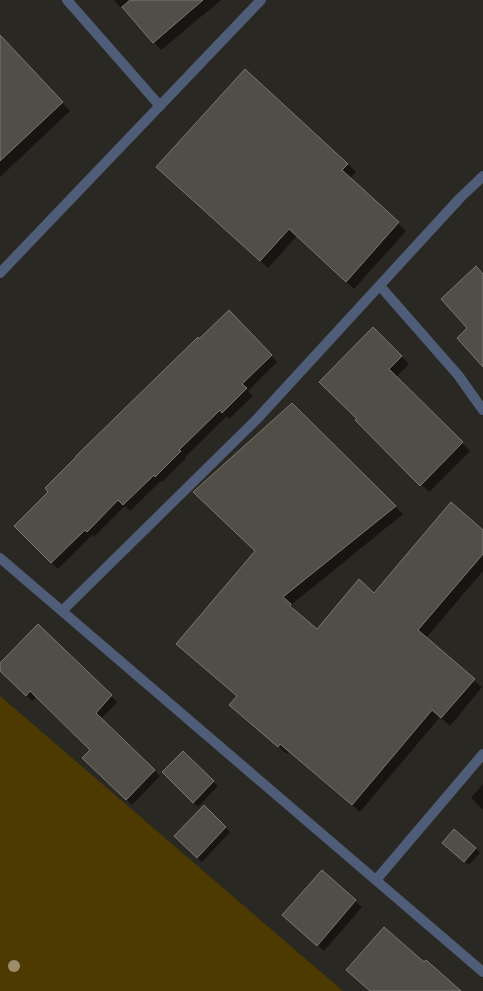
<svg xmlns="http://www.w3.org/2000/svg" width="483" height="991" viewBox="0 0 483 991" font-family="'PT Sans',sans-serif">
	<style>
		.green { fill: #4d3a00 }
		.shadow { fill: #0007 }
		.building { fill: #514e47; stroke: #7b7871 }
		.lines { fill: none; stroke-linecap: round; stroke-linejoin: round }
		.minor { stroke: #4f5d78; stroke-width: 10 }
		.tree { fill: #9c8e6b }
	</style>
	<rect width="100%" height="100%" fill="#2a2822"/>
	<polygon class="green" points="0,696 343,991 0,991"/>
	<g class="shadow">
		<polygon points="114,0 221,0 161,50 122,5 120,7"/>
		<polygon points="0,36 70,111 0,177"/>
		<polygon points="348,164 356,172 350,179 406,231 354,289 297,236 268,268 166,175"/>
		<polygon points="229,312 277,362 248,391 253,396 229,419 227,416 185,457 186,458 162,482 161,481 130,511 125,506 94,537 92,535 58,569 16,526"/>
		<polygon points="373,328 409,364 396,377 470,451 429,492 356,420 358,419"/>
		<polygon points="292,405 403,514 291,605 298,614 317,630 374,594 483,531 483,571 426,638 482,687 450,726 440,717 360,812 289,751 287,754 239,713 238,697 186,652 256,551"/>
		<polygon points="38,625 117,702 101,719 160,776 132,805 84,758 91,750 36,697 32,701 0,670 0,665"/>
		<polygon points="183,752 218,786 198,807 163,772"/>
		<polygon points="483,784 483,810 471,798"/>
		<polygon points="204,807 230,832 202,862 175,836"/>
		<polygon points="448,848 476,848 480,853 469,865"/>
		<polygon points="322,871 362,907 324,951 290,921"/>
	</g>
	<g class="building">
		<polygon points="130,0 203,0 153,43 122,7"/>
		<polygon points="0,35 63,102 0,161"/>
		<polygon points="245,69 348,164 342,170 399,222 346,282 289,229 260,261 156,167"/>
		<polygon points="476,266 483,274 483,367 457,338 467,328 441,299"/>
		<polygon points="229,310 272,355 242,384 247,388 222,413 220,410 179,450 181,451 155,477 154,475 123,505 118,500 87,532 85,530 51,563 14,526 48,492 45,488 76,457 76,456 198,337 199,339"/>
		<polygon points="373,327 402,356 389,369 463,442 420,486 355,420 357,419 319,382"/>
		<polygon points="292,403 396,506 283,597 291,604 290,606 317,629 359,579 374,593 451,502 483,530 483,554 418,630 475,679 441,718 432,710 352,805 280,744 278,747 229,705 237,696 176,644 255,551 193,492"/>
		<polygon points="38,624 112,695 96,713 155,770 126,800 82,758 90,750 30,691 26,696 0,671 0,663"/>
		<polygon points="183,751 214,781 193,803 162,772"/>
		<polygon points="204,805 226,827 197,858 174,836"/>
		<polygon points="454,829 476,848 464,862 442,843"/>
		<polygon points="322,870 356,900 317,946 282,915"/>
		<polygon points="384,927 424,962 426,960 461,991 370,991 346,970"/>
	</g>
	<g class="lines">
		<g class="minor">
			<polyline points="67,0 160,106"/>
			<polyline points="0,273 261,0"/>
			<polyline points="380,286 458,375 483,410"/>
			<polyline points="0,558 483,972"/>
			<polyline points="62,611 257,419 460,198 483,176"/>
			<polyline points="376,880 483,754"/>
		</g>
	</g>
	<circle class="tree" cx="14" cy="966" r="6"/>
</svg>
